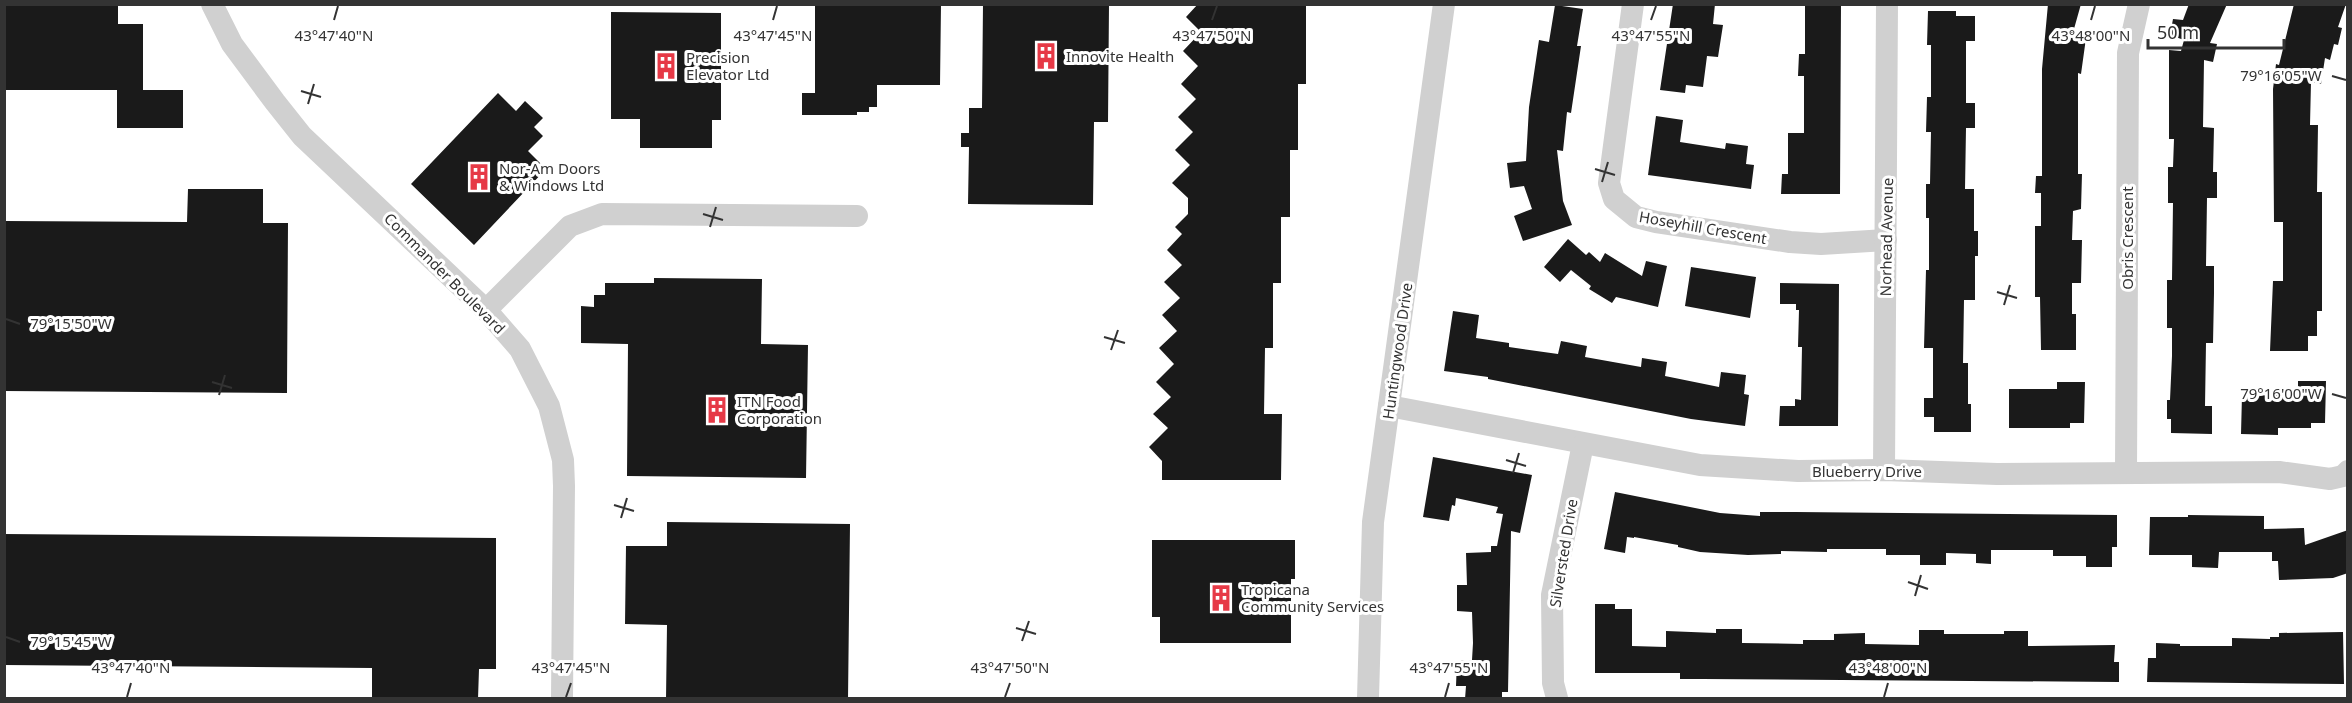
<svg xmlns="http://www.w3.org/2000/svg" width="2352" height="703" viewBox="0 0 2352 703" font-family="'Noto Sans',sans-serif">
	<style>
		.building { fill: #1a1a1a }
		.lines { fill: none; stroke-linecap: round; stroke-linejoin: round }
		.minor { stroke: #d0d0d0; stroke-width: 22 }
		.ticks { fill: none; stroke: #333; stroke-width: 2 }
		.labels { text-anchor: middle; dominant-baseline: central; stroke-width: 6; stroke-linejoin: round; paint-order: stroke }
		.poi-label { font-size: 15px; fill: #333; stroke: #fff; text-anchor: start }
		.street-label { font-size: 15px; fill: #333; stroke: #fff }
		.ticks-label { font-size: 15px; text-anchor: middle; fill: #333; stroke: #fff; stroke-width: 6; stroke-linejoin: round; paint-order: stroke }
	</style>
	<rect width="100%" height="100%" fill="#fff"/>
	<g class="building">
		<polygon points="4,4 118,4 118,24 143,24 143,90 183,90 183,128 117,128 117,90 4,90"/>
		<polygon points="815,4 941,4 940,85 877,85 877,107 869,107 869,112 857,112 857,115 802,115 802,93 815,93"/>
		<polygon points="983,4 1109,4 1108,122 1094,122 1093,205 968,204 969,147 961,147 961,133 969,133 969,108 982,108"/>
		<polygon points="1198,4 1306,4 1306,84 1298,84 1298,150 1290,150 1290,217 1281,217 1281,283 1273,283 1273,348 1265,348 1264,414 1282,414 1281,480 1162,480 1162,461 1149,447 1168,428 1153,414 1171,397 1156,382 1174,364 1159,348 1177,331 1162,315 1180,298 1164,282 1182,265 1167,250 1182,234 1175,227 1188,214 1188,198 1172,183 1190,165 1175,150 1193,132 1178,117 1196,99 1181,84 1198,66 1183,51 1201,32 1186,17"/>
		<polygon points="1673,4 1715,4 1713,24 1723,25 1718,57 1707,56 1703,87 1686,85 1685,93 1660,90"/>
		<polygon points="1805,4 1841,4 1840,194 1781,194 1782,174 1788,174 1788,133 1804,133 1804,76 1798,76 1799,54 1805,54"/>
		<polygon points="2048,4 2081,4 2072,36 2086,38 2081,74 2078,73 2078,174 2082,174 2081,209 2073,211 2072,240 2082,240 2081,283 2072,283 2072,314 2076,314 2076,350 2041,350 2040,297 2035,297 2035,226 2041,226 2041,193 2035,193 2036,176 2042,176 2042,69"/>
		<polygon points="2189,4 2227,4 2210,43 2217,44 2213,62 2204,60 2203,127 2214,128 2213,172 2217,172 2217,198 2207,198 2206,266 2214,266 2214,293 2213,343 2206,343 2205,406 2212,406 2212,434 2171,433 2171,419 2167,419 2167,400 2170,400 2172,356 2172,328 2167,328 2167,280 2172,280 2173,203 2168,203 2168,167 2173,167 2174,139 2169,139 2169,50 2181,51 2184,40 2170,35 2173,19 2183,20"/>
		<polygon points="2294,4 2346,4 2338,27 2342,28 2338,45 2334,44 2330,60 2325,58 2321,84 2311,82 2310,125 2318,125 2317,192 2322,192 2322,311 2317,311 2317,336 2308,336 2308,351 2270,351 2273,281 2283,281 2283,222 2274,222 2273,89 2276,64 2279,65"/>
		<polygon points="1555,5 1583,9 1577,46 1581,46 1571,113 1567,112 1563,151 1557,150 1563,201 1572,225 1523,241 1514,216 1532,209 1524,186 1510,188 1507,163 1526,161 1529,107 1539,40 1549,42"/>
		<polygon points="1928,11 1956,11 1956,16 1975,16 1975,41 1966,41 1966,103 1975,103 1975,128 1966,128 1965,189 1974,189 1974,231 1978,231 1978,256 1975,256 1975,300 1964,300 1963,363 1968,363 1968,404 1971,404 1971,432 1934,432 1934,417 1924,417 1924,398 1933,398 1933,348 1924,348 1926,270 1929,270 1929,218 1926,218 1926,184 1930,184 1931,132 1926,132 1927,97 1931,97 1931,45 1927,45"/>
		<polygon points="611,12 721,13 721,120 712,120 712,148 640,148 640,119 611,119"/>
		<polygon points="498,93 516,111 525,101 543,118 534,127 543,136 528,151 546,169 474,245 411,184"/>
		<polygon points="1656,116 1683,120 1680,142 1725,149 1726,143 1748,146 1746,164 1754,165 1751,189 1648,175"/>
		<polygon points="188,189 263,189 263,223 288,223 287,393 4,391 4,221 187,222"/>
		<polygon points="1568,239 1586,255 1589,252 1600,262 1605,253 1642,276 1646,261 1667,266 1658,307 1616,297 1612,303 1589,289 1591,286 1571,270 1560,282 1544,267"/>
		<polygon points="1691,267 1756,277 1750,318 1685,306"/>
		<polygon points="654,278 762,279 761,344 808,345 806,478 627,476 628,344 581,343 581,306 594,307 594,295 605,295 605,283 654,283"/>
		<polygon points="1780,283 1839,284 1838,426 1779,426 1780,406 1795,406 1795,399 1801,400 1802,347 1798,347 1799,310 1796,310 1796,304 1780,304"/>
		<polygon points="1453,311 1479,315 1476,338 1509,343 1509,347 1558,354 1561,341 1587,346 1585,357 1641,367 1642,358 1667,362 1665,376 1719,387 1721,372 1746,375 1744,394 1749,395 1745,426 1691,419 1488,379 1488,377 1444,371"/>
		<polygon points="2298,381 2326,381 2325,423 2311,423 2311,428 2278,428 2278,435 2241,434 2242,395 2298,396"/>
		<polygon points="2057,382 2085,382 2084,423 2070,423 2070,428 2009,428 2009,389 2057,389"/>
		<polygon points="1433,457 1532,475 1520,533 1511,531 1508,692 1502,692 1502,699 1465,699 1466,686 1456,686 1457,660 1472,660 1473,643 1472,612 1457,611 1457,585 1467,585 1466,553 1491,552 1491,546 1497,546 1503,514 1496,513 1498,507 1456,498 1455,506 1452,505 1449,521 1423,517"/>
		<polygon points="1615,492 1720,513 1760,516 1760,512 1796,512 2117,515 2117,547 2112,547 2112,567 2086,567 2086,556 2053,556 2053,550 1991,550 1991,564 1976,563 1976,554 1946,553 1946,565 1920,565 1920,555 1886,555 1886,549 1827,549 1827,552 1781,551 1781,554 1748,555 1700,552 1678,547 1678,545 1634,537 1634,538 1627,537 1625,553 1604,549"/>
		<polygon points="2188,515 2264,516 2264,529 2304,528 2305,545 2348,530 2348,573 2333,578 2279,580 2278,561 2272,561 2272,552 2219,552 2218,568 2192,567 2192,555 2149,555 2150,517 2188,517"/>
		<polygon points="667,522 850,524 848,699 666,699 667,625 625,624 626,546 667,546"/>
		<polygon points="4,534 496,538 496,669 479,669 478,699 372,699 372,668 4,665"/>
		<polygon points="1152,540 1295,540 1295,579 1291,579 1291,643 1160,643 1160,617 1152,617"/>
		<polygon points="1595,604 1615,604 1615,609 1632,609 1632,646 1666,647 1666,631 1716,633 1716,629 1742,629 1742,643 1803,644 1803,640 1834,640 1834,634 1865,633 1865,644 1919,645 1919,630 1944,630 1944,634 2004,634 2004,631 2028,631 2028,646 2115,645 2114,662 2119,662 2119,682 1703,679 1680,679 1680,673 1595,673"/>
		<polygon points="2343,632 2344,684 2147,682 2148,658 2156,658 2156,643 2180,644 2180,646 2232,646 2232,638 2270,639 2270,637 2279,637 2279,633"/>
	</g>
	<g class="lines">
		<g class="minor">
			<polyline points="212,4 232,44 275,102 302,136 486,310 520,349 549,406 563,460 564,486 562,698"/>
			<polyline points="1633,4 1609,183 1614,199 1636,217 1656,222 1790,242 1821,244 1886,240"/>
			<polyline points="486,310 570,226 602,214 857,216"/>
			<polyline points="1389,406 1700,465 1798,471 1884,470 1997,474 2279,472 2330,479 2343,476 2348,471"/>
			<polyline points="1884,470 1887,4"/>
			<polyline points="2126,472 2128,53 2139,4"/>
			<polyline points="1368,698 1373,522 1444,4"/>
			<polyline points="1557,698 1553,683 1552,595 1583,444"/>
		</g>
	</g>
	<path class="ticks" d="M334 20 338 6M773 20 777 6M1212 20 1217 6M1651 20 1656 6M2091 20 2095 6M2332 76 2346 80M301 91 321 97M308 104 314 84M1595 169 1615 175M1602 182 1608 162M703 214 723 220M710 227 716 207M1997 292 2017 298M2004 305 2010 285M6 319 20 324M1104 337 1125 343M1111 350 1118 330M212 382 232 388M2332 394 2346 398M219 395 225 375M1506 460 1526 466M1513 473 1519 453M614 505 634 511M621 518 627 498M1908 582 1928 589M1915 596 1921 575M1016 628 1036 634M6 637 20 642M1022 641 1029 621M127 697 131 683M566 697 571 683M1005 697 1010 683M1445 697 1449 683M1884 697 1888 683"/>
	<defs>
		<symbol id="building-bare" viewBox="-9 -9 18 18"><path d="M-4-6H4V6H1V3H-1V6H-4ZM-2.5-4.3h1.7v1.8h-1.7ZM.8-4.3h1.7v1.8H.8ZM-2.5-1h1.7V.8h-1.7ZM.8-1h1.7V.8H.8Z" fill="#e63946" stroke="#fff" stroke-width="2.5" paint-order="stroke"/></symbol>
	</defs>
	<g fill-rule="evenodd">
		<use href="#building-bare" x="1027" y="37" width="38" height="38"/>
		<use href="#building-bare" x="647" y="47" width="38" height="38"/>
		<use href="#building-bare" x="460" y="158" width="38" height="38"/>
		<use href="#building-bare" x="698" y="391" width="38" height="38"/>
		<use href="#building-bare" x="1202" y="579" width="38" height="38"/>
	</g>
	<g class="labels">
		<g class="poi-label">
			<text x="1066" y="56">Innovite Health</text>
			<text x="686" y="57">Precision<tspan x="686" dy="17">Elevator Ltd</tspan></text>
			<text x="499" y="168">Nor-Am Doors<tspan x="499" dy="17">&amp; Windows Ltd</tspan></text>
			<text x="737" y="401">ITN Food<tspan x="737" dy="17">Corporation</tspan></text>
			<text x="1241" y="589">Tropicana<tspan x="1241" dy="17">Community Services</tspan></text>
		</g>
		<g class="street-label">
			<text transform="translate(1703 227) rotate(10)">Hoseyhill Crescent</text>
			<text transform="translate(1886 237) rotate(-89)">Norhead Avenue</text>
			<text transform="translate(2127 238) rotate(-90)">Obris Crescent</text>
			<text transform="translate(445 273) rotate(45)">Commander Boulevard</text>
			<text transform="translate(1397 351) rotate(-82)">Huntingwood Drive</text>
			<text x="1867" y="471">Blueberry Drive</text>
			<text transform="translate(1563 553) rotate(-81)">Silversted Drive</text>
		</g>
	</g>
	<g class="ticks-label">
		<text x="334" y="41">43°47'40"N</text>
		<text x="773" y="41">43°47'45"N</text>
		<text x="1212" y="41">43°47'50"N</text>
		<text x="1651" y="41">43°47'55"N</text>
		<text x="2091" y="41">43°48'00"N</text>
		<text x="2281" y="81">79°16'05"W</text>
		<text x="71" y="329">79°15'50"W</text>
		<text x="2281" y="399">79°16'00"W</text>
		<text x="71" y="647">79°15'45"W</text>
		<text x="131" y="673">43°47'40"N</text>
		<text x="571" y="673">43°47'45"N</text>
		<text x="1010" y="673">43°47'50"N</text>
		<text x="1449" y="673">43°47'55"N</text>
		<text x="1888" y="673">43°48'00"N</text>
	</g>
	<rect width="2352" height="703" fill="none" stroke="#333333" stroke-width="12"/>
	<path d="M2148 39v9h136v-9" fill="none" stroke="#333333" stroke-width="3"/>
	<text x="2157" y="39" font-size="18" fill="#333333" stroke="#ffffff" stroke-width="4.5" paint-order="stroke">50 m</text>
</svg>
